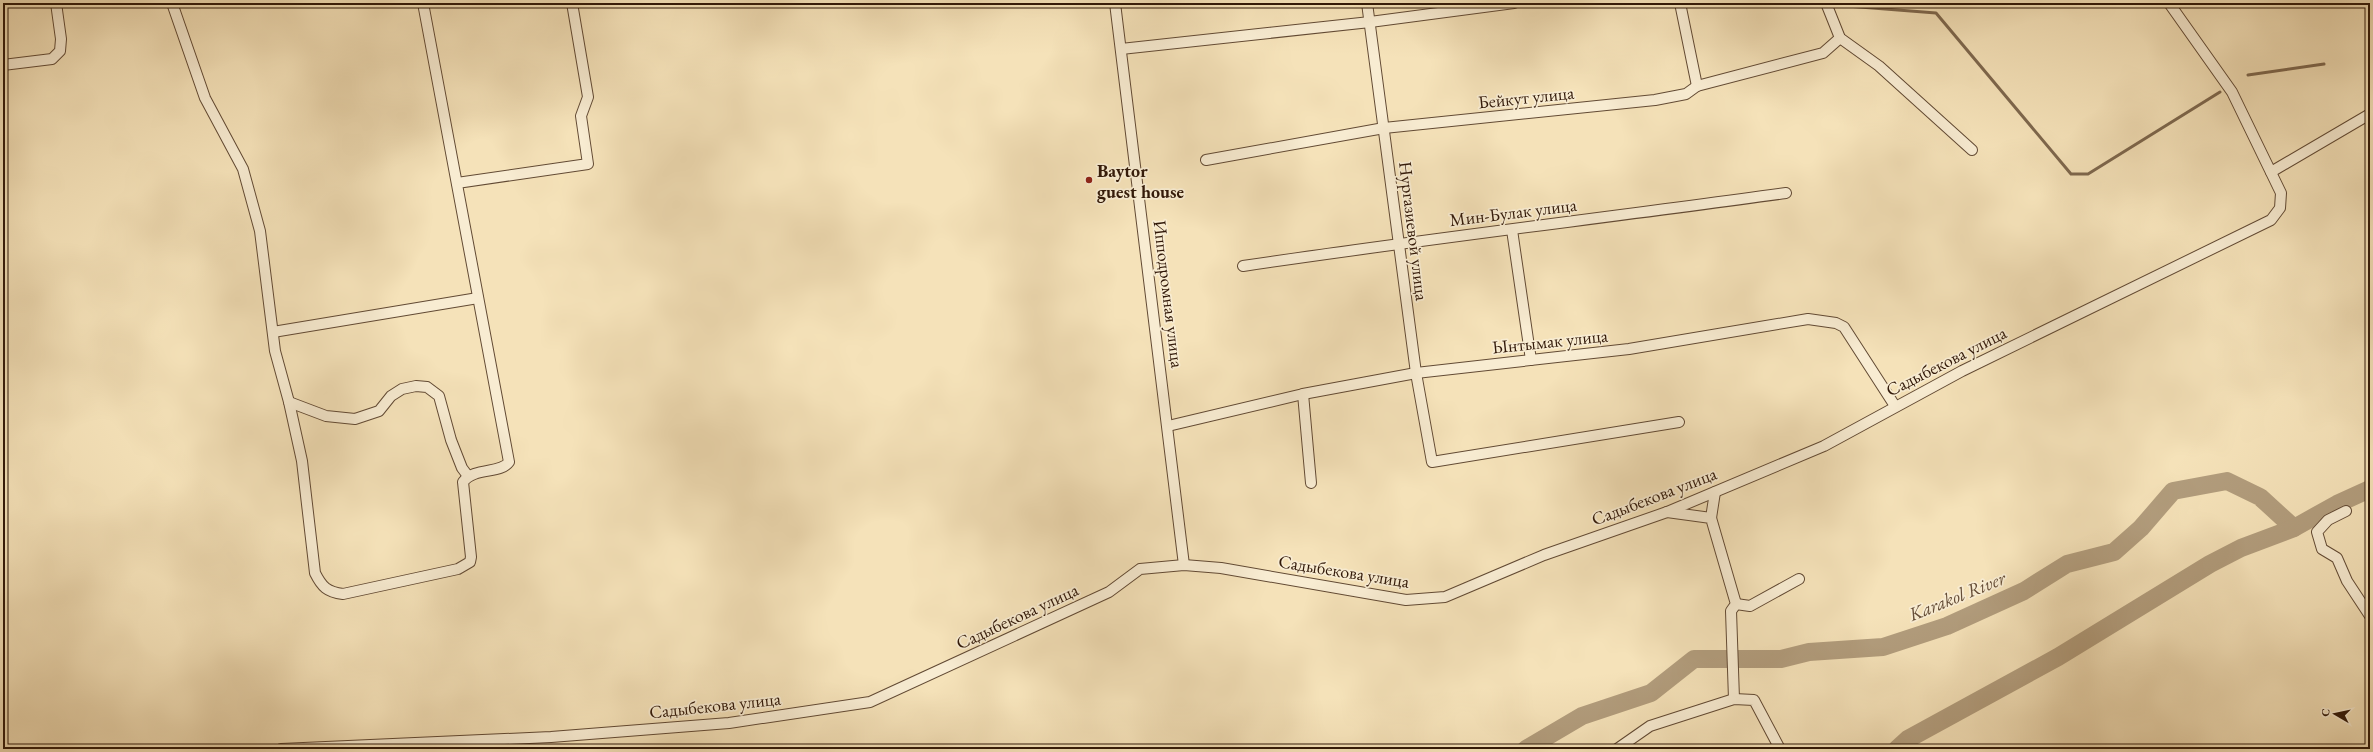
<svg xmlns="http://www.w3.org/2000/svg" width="2373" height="752" viewBox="0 0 2373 752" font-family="'EB Garamond',serif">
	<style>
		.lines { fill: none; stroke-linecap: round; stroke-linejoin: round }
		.stream { stroke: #7e684e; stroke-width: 3 }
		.river { stroke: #b29d7d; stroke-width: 18 }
		.minor-casing { stroke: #624a34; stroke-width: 12 }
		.minor { stroke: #f8ecd2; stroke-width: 10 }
		.poi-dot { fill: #8f2418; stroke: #f8ecd2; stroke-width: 1.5 }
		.labels { text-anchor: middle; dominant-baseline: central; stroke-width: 3.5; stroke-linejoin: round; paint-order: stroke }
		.street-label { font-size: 18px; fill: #311808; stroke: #f8ecd2 }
		.poi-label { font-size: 18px; font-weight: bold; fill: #311808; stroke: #f8ecd2; text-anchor: start }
		.water-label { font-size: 19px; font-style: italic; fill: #654d37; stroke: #f8ecd2 }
	</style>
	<rect width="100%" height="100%" fill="#f5e2b9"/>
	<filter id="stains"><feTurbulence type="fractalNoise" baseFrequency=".005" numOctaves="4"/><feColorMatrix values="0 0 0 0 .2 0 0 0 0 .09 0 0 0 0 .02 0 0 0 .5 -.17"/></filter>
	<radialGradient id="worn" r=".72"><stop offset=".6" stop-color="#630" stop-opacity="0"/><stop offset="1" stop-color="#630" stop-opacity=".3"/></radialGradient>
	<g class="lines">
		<g class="stream">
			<polyline points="1845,3 1847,6 1936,13 2071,174 2088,174 2220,92"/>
			<polyline points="2248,75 2324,64"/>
		</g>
		<g class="river">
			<polyline points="1526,749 1582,716 1651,693 1694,659 1781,659 1809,652 1883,647 1947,626 2024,591 2067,564 2114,552 2141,528 2173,491 2227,481 2260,497 2294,528"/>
			<polyline points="1897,749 1908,739 2058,657 2210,564 2241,548 2294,528 2337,504 2370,489"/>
		</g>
		<defs>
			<g id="minor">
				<path d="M172 3 205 98 243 169 260 231 275 351 289 402 302 461 315 573C322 587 327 592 343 594L458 569 470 562 471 557 463 482C474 467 501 474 509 462L423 3"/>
				<polyline points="1115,3 1184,565"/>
				<polyline points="1367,3 1416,373 1432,462 1679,422"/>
				<polyline points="1680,3 1697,86"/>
				<polyline points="1826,3 1840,38 1879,66 1972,150"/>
				<polyline points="1121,49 1370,22 1514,3"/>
				<polyline points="3,65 52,59 60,51 61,39 56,3"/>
				<polyline points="1206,160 1384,128 1655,100 1686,94 1697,86 1823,53 1840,38"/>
				<polyline points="2271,172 2370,114"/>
				<polyline points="457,183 588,164 581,116 588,97 572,3"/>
				<polyline points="1512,230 1531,360"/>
				<path d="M1243 266C1424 239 1605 218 1786 193"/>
				<polyline points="273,332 478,298"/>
				<polyline points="1303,394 1311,483"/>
				<polyline points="289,402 326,416 355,419 379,411 391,396 402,389 416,386 427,387 439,396 451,440 462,468 468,476"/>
				<polyline points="1168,426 1303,394 1416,373 1629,349 1808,319 1836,323 1844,327 1895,406"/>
				<polyline points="2346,511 2328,520 2317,532 2322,549 2337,558 2347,581 2370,616"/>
				<polyline points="1667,512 1711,518 1736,604 1731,611 1734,699"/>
				<polyline points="1711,518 1715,492"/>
				<polyline points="1736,604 1750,606 1799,579"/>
				<polyline points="281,749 551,737 729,723 870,702 1109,592 1140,569 1184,565 1221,568 1406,600 1445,597 1544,555 1667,512 1824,446 1962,371 2271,220 2280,208 2281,193 2232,92 2169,3"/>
				<polyline points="1617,749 1650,726 1734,699 1754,700 1780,749"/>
			</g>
		</defs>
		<use href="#minor" class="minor-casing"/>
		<use href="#minor" class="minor"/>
	</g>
	<circle class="poi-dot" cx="1089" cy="180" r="4"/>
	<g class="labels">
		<g class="street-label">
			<text transform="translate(1526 97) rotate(-6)">Бейкут улица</text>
			<text transform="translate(1513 212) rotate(-7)">Мин-Булак улица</text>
			<text transform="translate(1414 231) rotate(83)">Нургазиевой улица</text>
			<text transform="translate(1169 294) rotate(83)">Ипподромная улица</text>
			<text transform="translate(1550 341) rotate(-6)">Ынтымак улица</text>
			<text transform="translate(1946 361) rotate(-27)">Садыбекова улица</text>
			<text transform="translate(1654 496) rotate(-21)">Садыбекова улица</text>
			<text transform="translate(1344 571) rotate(9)">Садыбекова улица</text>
			<text transform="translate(1017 616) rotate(-25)">Садыбекова улица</text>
			<text transform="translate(715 705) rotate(-6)">Садыбекова улица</text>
		</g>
		<g class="poi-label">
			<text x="1097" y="170">Baytor<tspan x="1097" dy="21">guest house</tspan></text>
		</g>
		<g class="water-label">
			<text transform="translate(1957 596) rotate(-22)">Karakol River</text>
		</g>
	</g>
	<rect width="2373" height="752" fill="none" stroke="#f5e2b9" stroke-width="16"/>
	<rect x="4" y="4" width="2365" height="744" fill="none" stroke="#311808" stroke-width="2"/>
	<rect x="8" y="8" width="2357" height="736" fill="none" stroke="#311808"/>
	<g transform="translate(2335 714) rotate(279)" stroke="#f8ecd2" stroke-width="3" paint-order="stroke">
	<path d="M0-3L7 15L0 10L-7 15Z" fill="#311808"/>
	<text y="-6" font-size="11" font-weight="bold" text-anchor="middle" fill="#311808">С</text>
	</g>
	<rect width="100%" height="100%" filter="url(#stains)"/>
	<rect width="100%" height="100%" fill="url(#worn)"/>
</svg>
